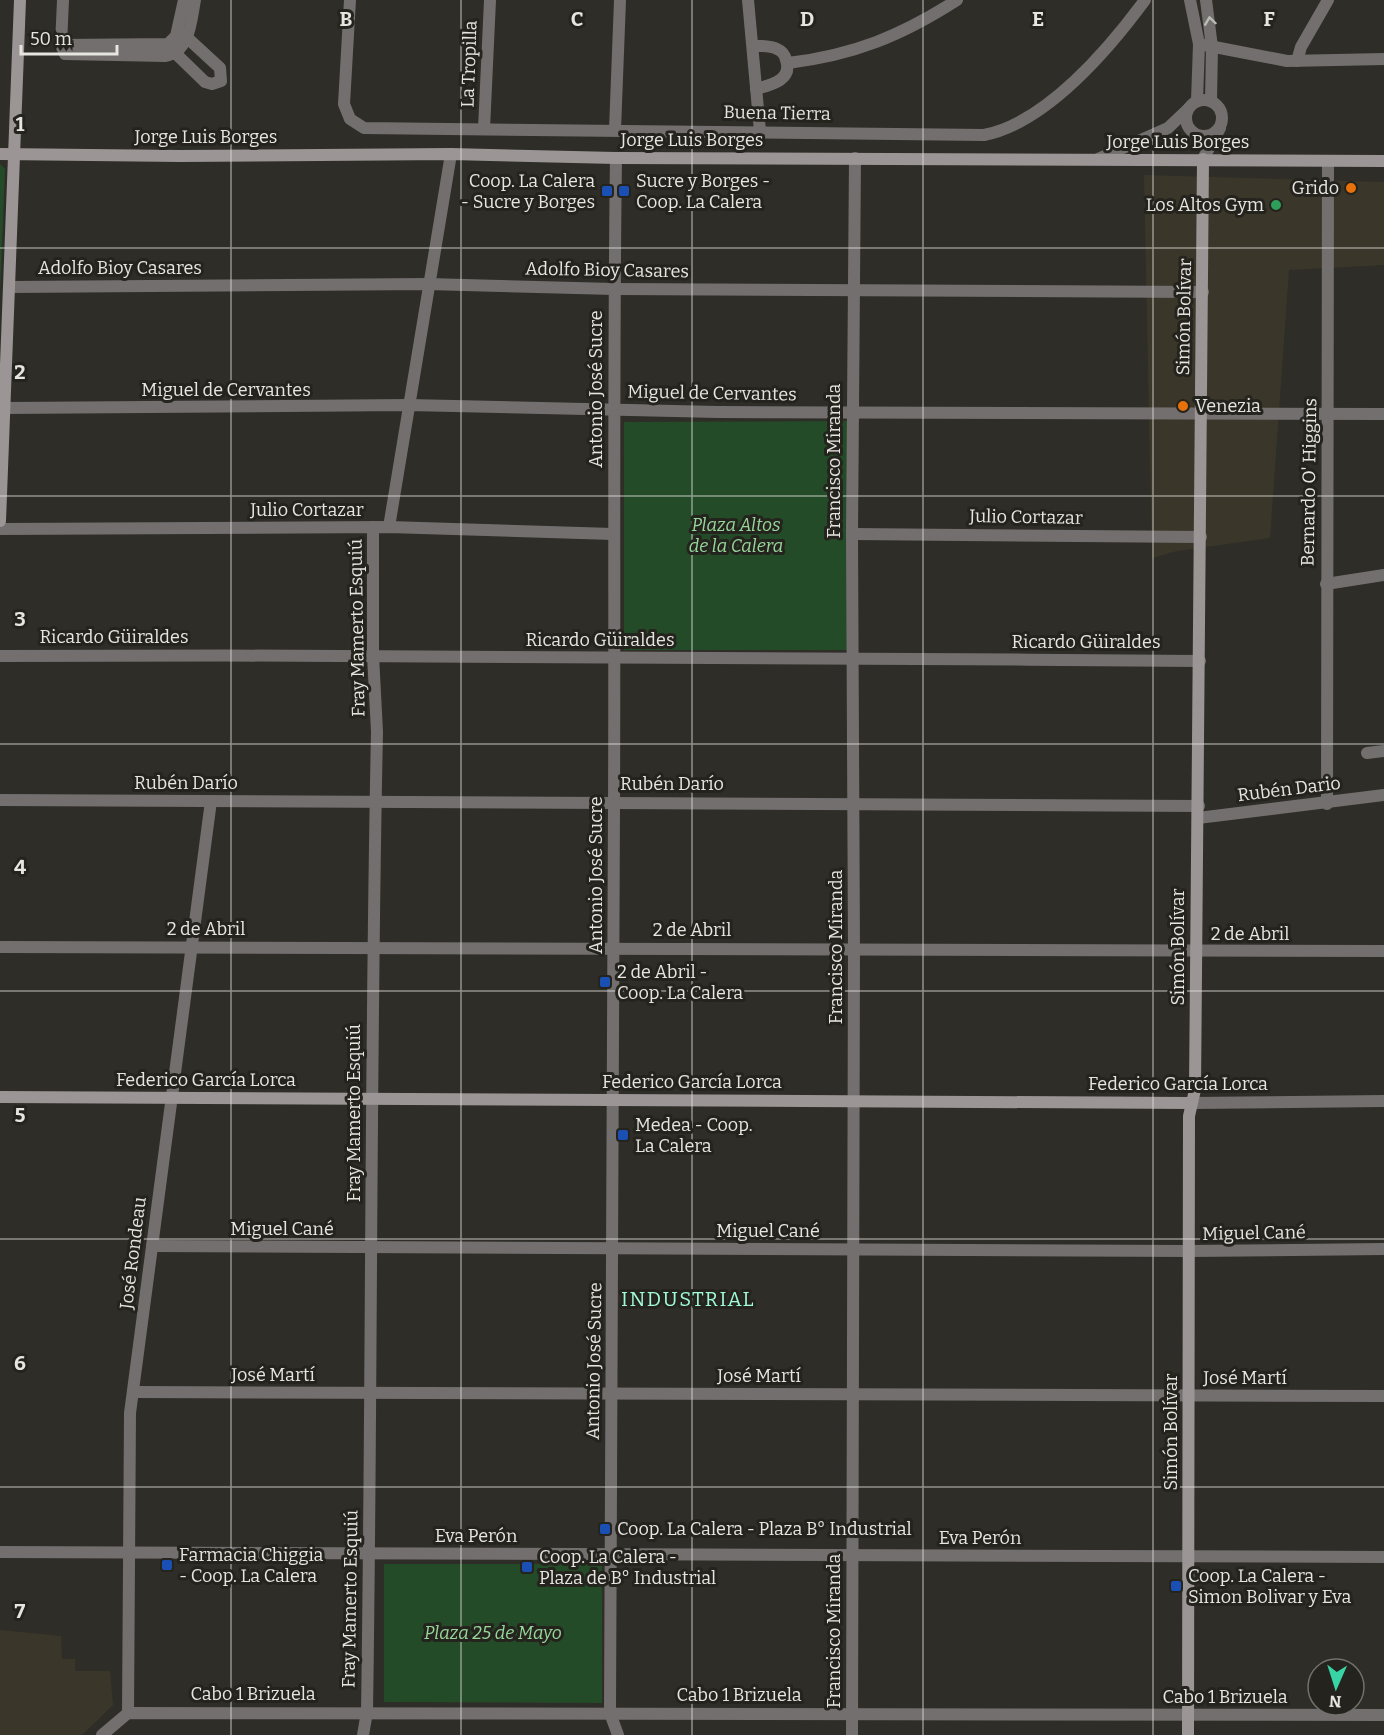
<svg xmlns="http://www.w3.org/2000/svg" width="1384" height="1735" viewBox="0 0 1384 1735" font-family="Bitter,serif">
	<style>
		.built { fill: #3a372a }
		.green { fill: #244b28 }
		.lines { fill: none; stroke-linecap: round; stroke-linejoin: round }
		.street { stroke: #736f6f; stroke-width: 12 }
		.secondary { stroke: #9b9595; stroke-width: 12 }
		.oneway { stroke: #bebcb8 }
		.grid { fill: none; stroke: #e6e5e0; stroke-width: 1.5; stroke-opacity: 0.55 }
		.food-dot { fill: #e8710a; stroke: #25231d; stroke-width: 2 }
		.transit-dot { fill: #1a4fb4; stroke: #25231d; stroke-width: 2 }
		.leisure-dot { fill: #2e9e5b; stroke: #25231d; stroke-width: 2 }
		.labels { text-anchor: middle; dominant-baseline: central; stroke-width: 6; stroke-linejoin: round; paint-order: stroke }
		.street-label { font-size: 18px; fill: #e6e5e0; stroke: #25231d }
		.poi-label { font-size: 18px; fill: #e6e5e0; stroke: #25231d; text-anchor: start }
		.park-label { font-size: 18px; font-style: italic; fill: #96d79a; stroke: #25231d }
		.neighbourhood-label { font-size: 20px; letter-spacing: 1.5px; fill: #a0fbd8; stroke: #25231d }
		.grid-label { font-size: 20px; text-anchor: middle; font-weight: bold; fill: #e6e5e0; stroke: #25231d; stroke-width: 6; stroke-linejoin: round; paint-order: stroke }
	</style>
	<rect width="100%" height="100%" fill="#2e2d27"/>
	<g class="built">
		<polygon points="1144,175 1384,182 1384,265 1289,270 1270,538 1177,551 1152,558"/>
		<polygon points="0,1630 61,1636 62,1659 75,1659 75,1671 110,1671 113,1705 82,1735 0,1735"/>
	</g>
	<g class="green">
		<polygon points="0,164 5,169 0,293"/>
		<polygon points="848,421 848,650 624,650 624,422"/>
		<polygon points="384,1564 602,1564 602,1703 384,1702"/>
	</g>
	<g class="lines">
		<g class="street">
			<path d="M63 0 61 45 65 54 165 56C190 52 191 21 195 0"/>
			<path d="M350 0 344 104 350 119 364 128 984 135C1046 123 1109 49 1145 0"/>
			<polyline points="748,0 760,131"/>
			<polyline points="1190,0 1199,44 1197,101"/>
			<polyline points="1206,0 1212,47 1211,101"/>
			<polyline points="1199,44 1287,61 1384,59"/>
			<polyline points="61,45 168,44 176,36 184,0"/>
			<path d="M753 46C761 46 770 45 777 49 782 51 785 55 786 60 793 80 771 85 756 89"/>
			<polyline points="171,49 205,82 212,84 221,81 220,68 182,33"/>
			<polyline points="1297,61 1301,47 1328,0"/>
			<path d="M788 63C854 55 901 36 957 0"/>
			<circle cx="1204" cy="118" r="18"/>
			<polyline points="484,129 490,0"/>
			<polyline points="615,130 620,0"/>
			<path d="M616 158C613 375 615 591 614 807 613 1109 612 1411 610 1713L618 1735"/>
			<polyline points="1098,159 1168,128 1187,110"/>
			<polyline points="1203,159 1220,128"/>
			<polyline points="10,287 428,284 614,289 1203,292"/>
			<polyline points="4,408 409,405 718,412 1384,414"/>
			<polyline points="389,527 451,154"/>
			<polyline points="0,529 389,527 613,534"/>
			<polyline points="852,534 1201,537"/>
			<polyline points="1326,584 1384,575"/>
			<path d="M0 656C400 654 800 658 1200 661"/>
			<polyline points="1367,753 1384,751"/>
			<polyline points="0,800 1199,806"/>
			<polyline points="1327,804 1328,161"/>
			<polyline points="1198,818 1384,795"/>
			<polyline points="0,947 1384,951"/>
			<polyline points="1191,1103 1384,1101"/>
			<polyline points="152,1246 1189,1251 1384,1249"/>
			<polyline points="134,1392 1384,1396"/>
			<polyline points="0,1552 1384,1557"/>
			<polyline points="128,1713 130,1413 211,801"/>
			<polyline points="102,1735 128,1713 1384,1715"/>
			<path d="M363 1735 367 1712C372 1385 370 1059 377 732L373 655V527"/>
			<polyline points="852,1735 854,949 852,534 855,158"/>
		</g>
		<g class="secondary">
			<polyline points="0,154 180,156 451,154 616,158 1384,161"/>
			<polyline points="0,521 20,0"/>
			<polyline points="0,1097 1191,1103"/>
			<polyline points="1188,1735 1189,1116 1195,1090 1203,159"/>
		</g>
	</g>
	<defs><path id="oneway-chevron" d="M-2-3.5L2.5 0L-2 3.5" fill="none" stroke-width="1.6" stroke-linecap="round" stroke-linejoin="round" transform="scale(1.5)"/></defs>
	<use class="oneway" href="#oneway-chevron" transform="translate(1210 21) rotate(-98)"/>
	<path class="grid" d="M231 0V1735M461 0V1735M692 0V1735M923 0V1735M1153 0V1735M0 248H1384M0 496H1384M0 744H1384M0 991H1384M0 1239H1384M0 1487H1384"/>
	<g class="food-dot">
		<circle cx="1351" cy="188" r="6"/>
		<circle cx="1183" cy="406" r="6"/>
	</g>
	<g class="transit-dot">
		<rect x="601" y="185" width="12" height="12" rx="3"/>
		<rect x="618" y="185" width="12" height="12" rx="3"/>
		<rect x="599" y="976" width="12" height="12" rx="3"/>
		<rect x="617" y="1129" width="12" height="12" rx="3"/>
		<rect x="599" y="1523" width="12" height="12" rx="3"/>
		<rect x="161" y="1559" width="12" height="12" rx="3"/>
		<rect x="521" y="1561" width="12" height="12" rx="3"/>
		<rect x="1170" y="1580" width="12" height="12" rx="3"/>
	</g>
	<circle class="leisure-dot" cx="1276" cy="205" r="6"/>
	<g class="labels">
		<g class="street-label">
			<text transform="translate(469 64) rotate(-88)">La Tropilla</text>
			<text transform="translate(777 113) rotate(1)">Buena Tierra</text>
			<text x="206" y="137">Jorge Luis Borges</text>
			<text x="692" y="140">Jorge Luis Borges</text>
			<text x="1178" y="142">Jorge Luis Borges</text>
			<text x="120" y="268">Adolfo Bioy Casares</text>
			<text transform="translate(607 270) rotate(1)">Adolfo Bioy Casares</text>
			<text transform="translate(1184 317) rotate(-89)">Simón Bolívar</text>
			<text transform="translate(596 389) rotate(-90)">Antonio José Sucre</text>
			<text x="226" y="390">Miguel de Cervantes</text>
			<text transform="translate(712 393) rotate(1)">Miguel de Cervantes</text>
			<text transform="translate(834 461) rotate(-90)">Francisco Miranda</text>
			<text transform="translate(1309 482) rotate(-89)">Bernardo O' Higgins</text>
			<text x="307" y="510">Julio Cortazar</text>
			<text transform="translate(1026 517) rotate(1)">Julio Cortazar</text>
			<text transform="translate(357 628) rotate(-91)">Fray Mamerto Esquiú</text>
			<text x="114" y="637">Ricardo Güiraldes</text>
			<text x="600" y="640">Ricardo Güiraldes</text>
			<text x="1086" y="642">Ricardo Güiraldes</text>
			<text x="186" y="783">Rubén Darío</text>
			<text x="672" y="784">Rubén Darío</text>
			<text transform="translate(1289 789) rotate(-7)">Rubén Dario</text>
			<text transform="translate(596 875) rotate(-90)">Antonio José Sucre</text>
			<text x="206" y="929">2 de Abril</text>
			<text x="692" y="930">2 de Abril</text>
			<text x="1250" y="934">2 de Abril</text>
			<text transform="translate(836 947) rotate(-90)">Francisco Miranda</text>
			<text transform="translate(1178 947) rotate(-90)">Simón Bolívar</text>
			<text x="206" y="1080">Federico García Lorca</text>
			<text x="692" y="1082">Federico García Lorca</text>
			<text x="1178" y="1084">Federico García Lorca</text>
			<text transform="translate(354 1113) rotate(-90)">Fray Mamerto Esquiú</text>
			<text x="282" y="1229">Miguel Cané</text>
			<text x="768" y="1231">Miguel Cané</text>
			<text transform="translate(1254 1233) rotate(-1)">Miguel Cané</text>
			<text transform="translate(133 1253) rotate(-83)">José Rondeau</text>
			<text transform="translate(594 1361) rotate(-89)">Antonio José Sucre</text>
			<text x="273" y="1375">José Martí</text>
			<text x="759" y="1376">José Martí</text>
			<text x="1245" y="1378">José Martí</text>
			<text transform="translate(1171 1432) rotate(-90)">Simón Bolívar</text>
			<text x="476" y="1536">Eva Perón</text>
			<text x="980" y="1538">Eva Perón</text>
			<text transform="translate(350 1599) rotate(-89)">Fray Mamerto Esquiú</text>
			<text transform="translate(834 1631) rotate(-90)">Francisco Miranda</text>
			<text x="253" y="1694">Cabo 1 Brizuela</text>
			<text x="739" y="1695">Cabo 1 Brizuela</text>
			<text x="1225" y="1697">Cabo 1 Brizuela</text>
		</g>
		<g class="poi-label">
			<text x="595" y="181" text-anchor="end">Coop. La Calera<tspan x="595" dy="21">- Sucre y Borges</tspan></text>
			<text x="636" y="181">Sucre y Borges -<tspan x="636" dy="21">Coop. La Calera</tspan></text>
			<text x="1339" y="188" text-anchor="end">Grido</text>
			<text x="1264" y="205" text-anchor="end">Los Altos Gym</text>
			<text x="1195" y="406">Venezia</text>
			<text x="617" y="972">2 de Abril -<tspan x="617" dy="21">Coop. La Calera</tspan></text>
			<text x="635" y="1125">Medea - Coop.<tspan x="635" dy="21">La Calera</tspan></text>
			<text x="617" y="1529">Coop. La Calera - Plaza B° Industrial</text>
			<text x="179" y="1555">Farmacia Chiggia<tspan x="179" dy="21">- Coop. La Calera</tspan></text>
			<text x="539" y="1557">Coop. La Calera -<tspan x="539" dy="21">Plaza de B° Industrial</tspan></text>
			<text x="1188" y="1576">Coop. La Calera -<tspan x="1188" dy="21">Simon Bolivar y Eva</tspan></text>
		</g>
		<g class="park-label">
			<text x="736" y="525">Plaza Altos<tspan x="736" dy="21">de la Calera</tspan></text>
			<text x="493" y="1633">Plaza 25 de Mayo</text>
		</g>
		<g class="neighbourhood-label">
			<text x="688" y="1299">INDUSTRIAL</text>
		</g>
	</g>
	<g class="grid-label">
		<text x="346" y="26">B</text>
		<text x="577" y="26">C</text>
		<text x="807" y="26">D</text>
		<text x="1038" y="26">E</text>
		<text x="1269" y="26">F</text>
		<text x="20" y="131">1</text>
		<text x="20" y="379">2</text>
		<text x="20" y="626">3</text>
		<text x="20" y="874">4</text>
		<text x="20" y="1122">5</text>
		<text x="20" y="1370">6</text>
		<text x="20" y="1618">7</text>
	</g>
	<g transform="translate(1336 1687) rotate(183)"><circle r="28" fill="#25231d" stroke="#72716b" stroke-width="1.5"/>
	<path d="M0-4.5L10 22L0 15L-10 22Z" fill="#39d4a5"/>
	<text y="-9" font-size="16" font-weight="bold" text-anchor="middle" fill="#e6e5e0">N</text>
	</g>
	<path d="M21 45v9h96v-9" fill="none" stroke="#e6e5e0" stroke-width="3"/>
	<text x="30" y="45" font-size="18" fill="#e6e5e0" stroke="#25231d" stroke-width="4.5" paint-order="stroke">50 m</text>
</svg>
